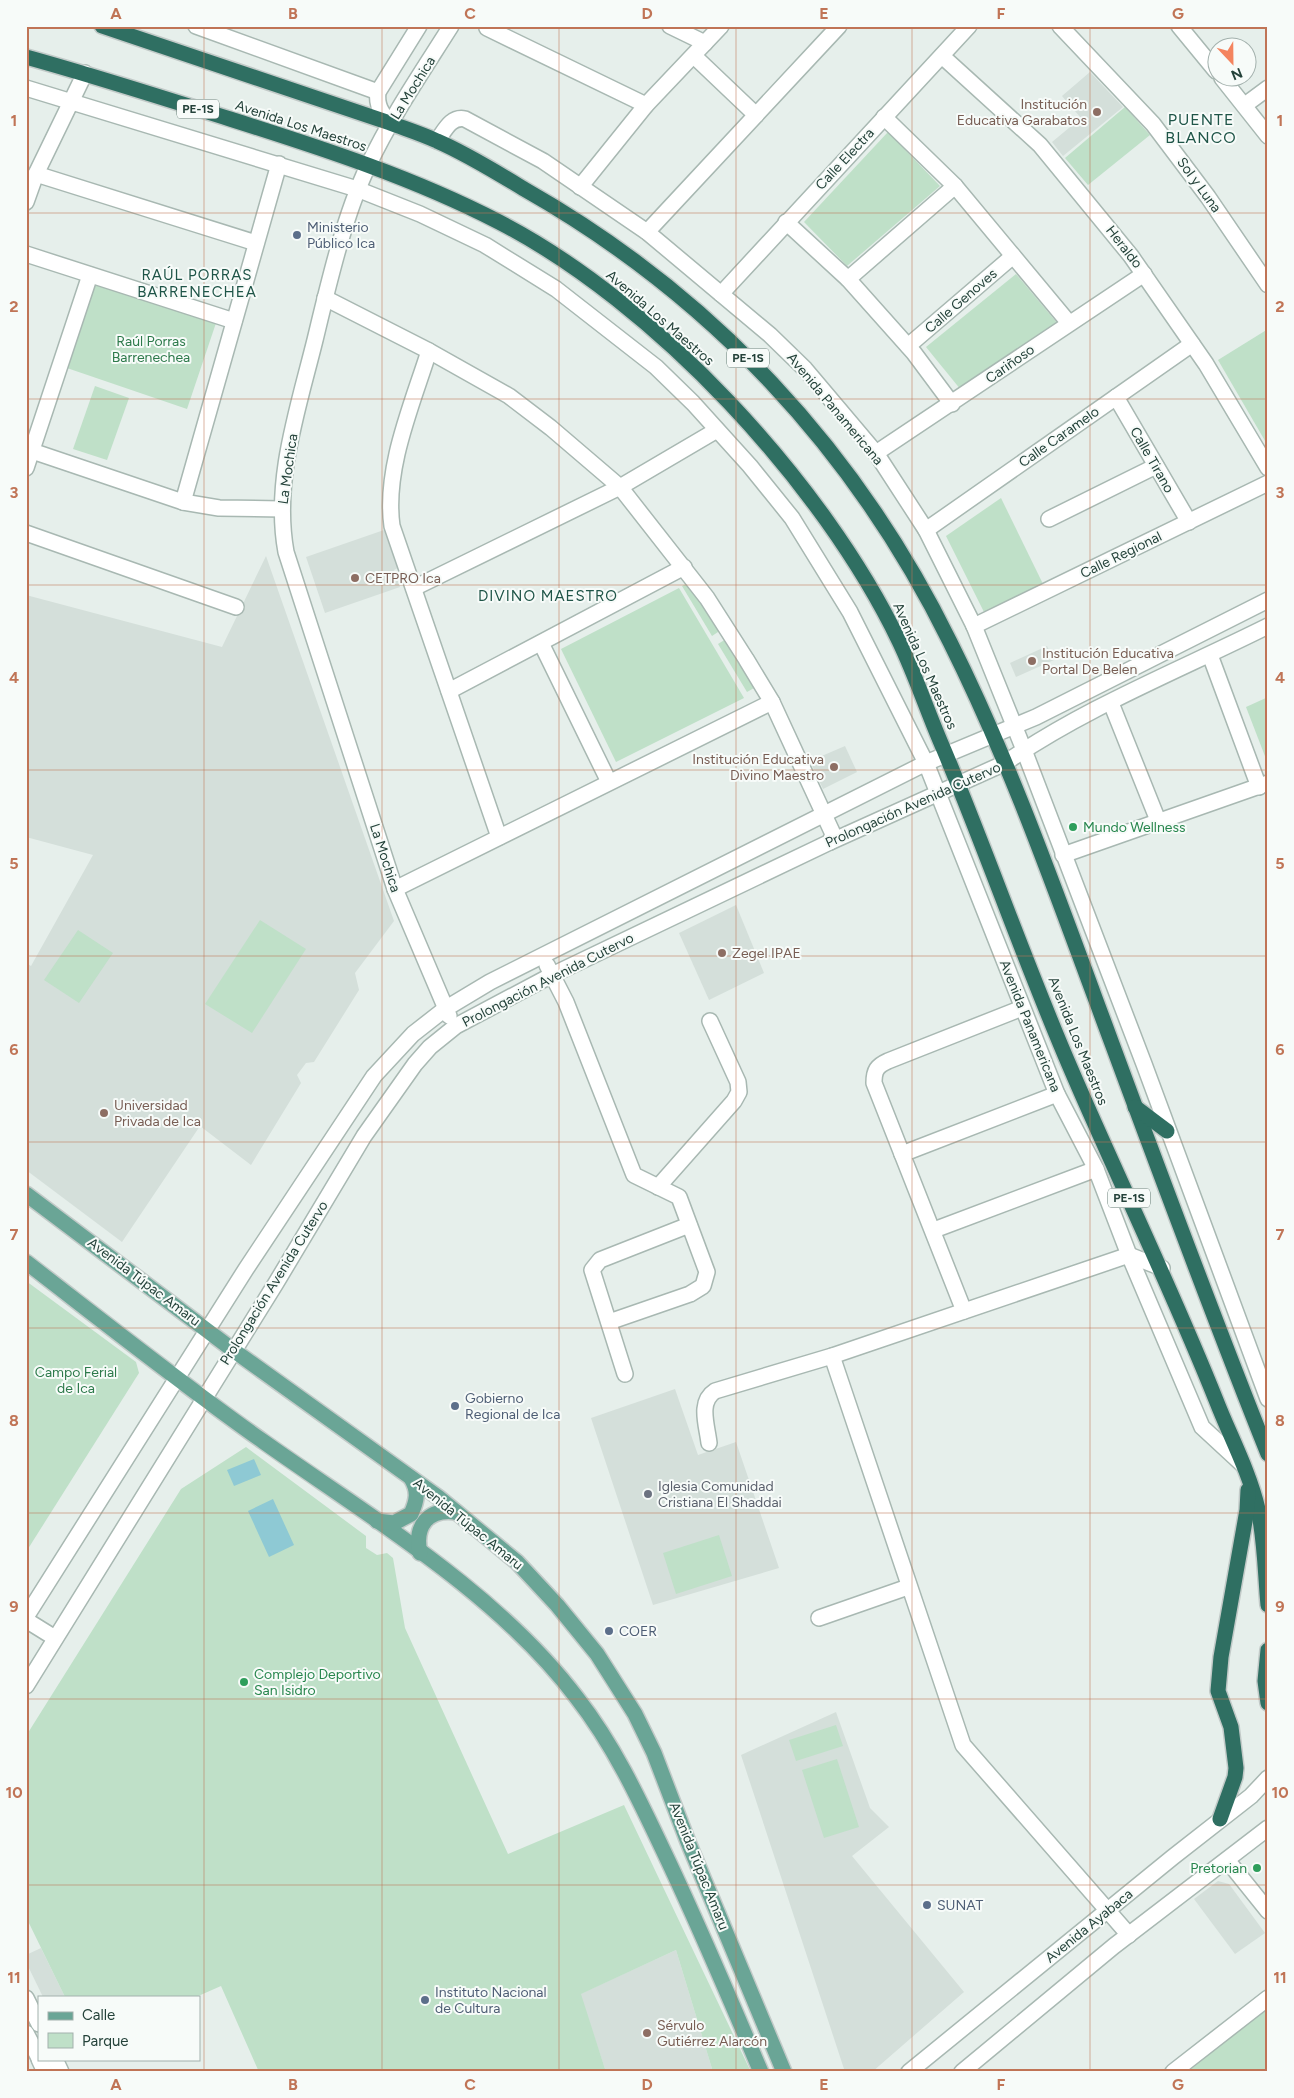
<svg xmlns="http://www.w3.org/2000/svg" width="1294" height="2098" viewBox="0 0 1294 2098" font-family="Figtree,sans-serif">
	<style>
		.built { fill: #d4dfda }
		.green { fill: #bfe0c8 }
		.water { fill: #8ec9d4 }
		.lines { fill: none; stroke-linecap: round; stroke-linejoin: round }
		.minor-casing { stroke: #a8b8b2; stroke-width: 18 }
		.major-casing { stroke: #c2cac8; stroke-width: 18 }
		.highway-casing { stroke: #c2cac8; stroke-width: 18 }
		.minor { stroke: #fff; stroke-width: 15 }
		.major { stroke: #6aa596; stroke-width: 15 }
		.highway { stroke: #2f6f62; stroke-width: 15 }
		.grid { fill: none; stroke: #c07456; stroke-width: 1; stroke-opacity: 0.55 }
		.education-dot { fill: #8d6e63; stroke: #f7fbf9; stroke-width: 2 }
		.service-dot { fill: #5c6f8a; stroke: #f7fbf9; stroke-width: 2 }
		.leisure-dot { fill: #2e9e5b; stroke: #f7fbf9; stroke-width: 2 }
		.worship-dot { fill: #6b7280; stroke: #f7fbf9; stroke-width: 2 }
		.labels { text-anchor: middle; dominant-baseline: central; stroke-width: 4; stroke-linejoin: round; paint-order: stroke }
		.shield { fill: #f7fbf9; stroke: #637a73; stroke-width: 1 }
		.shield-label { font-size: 12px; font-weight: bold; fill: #24423a }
		.street-label { font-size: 14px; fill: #24423a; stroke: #f7fbf9 }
		.education-label { font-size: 14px; fill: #785e54; stroke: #f7fbf9; text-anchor: start }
		.service-label { font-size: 14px; fill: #4e5e75; stroke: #f7fbf9; text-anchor: start }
		.park-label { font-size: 14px; fill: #2d7a4b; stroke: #f7fbf9 }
		.leisure-label { font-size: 14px; fill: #27864d; stroke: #f7fbf9; text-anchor: start }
		.worship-label { font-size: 14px; fill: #5b616d; stroke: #f7fbf9; text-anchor: start }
		.neighbourhood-label { font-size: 15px; letter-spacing: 1px; fill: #1f5548; stroke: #f7fbf9 }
		.quarter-label { font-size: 16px; letter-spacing: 1px; fill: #1f5548; stroke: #f7fbf9 }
		.neatline { fill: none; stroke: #c07456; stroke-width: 2 }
		.grid-label { font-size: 16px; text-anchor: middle; font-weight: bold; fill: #c07456 }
	</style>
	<rect width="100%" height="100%" fill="#e6efeb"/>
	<g class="built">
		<polygon points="1090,72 1123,107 1063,156 1052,142 1081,118 1062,96"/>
		<polygon points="384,530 398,568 394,570 400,587 325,613 306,557"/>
		<polygon points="266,556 394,921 355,973 359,990 314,1062 306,1063 297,1075 301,1083 251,1165 200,1126 122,1242 26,1170 26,963 31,966 93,855 26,837 26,595 222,647"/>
		<polygon points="1047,646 1054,660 1016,677 1010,663"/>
		<polygon points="845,746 857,772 823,789 810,761"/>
		<polygon points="736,905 764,973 709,1000 679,933"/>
		<polygon points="675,1389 698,1455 736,1442 779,1568 653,1605 591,1418"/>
		<polygon points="836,1712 870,1808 889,1827 852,1856 964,1992 872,2072 845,2072 741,1755"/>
		<polygon points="1218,1881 1229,1884 1265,1933 1235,1954 1194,1899"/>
		<polygon points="41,1948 65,1997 43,1997 26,1962 26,1955"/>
		<polygon points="676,1950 713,2072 606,2072 580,1994"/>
	</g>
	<g class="green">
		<polygon points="1125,107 1150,135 1088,185 1065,158"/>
		<polygon points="888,132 940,186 847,266 804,222"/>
		<polygon points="1016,274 1058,324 961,390 926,347"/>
		<polygon points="94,282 216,323 187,409 64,367"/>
		<polygon points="1268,329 1268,446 1218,360"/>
		<polygon points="95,386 129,398 107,460 73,449"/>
		<polygon points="1001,498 1043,584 984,612 946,536"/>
		<polygon points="690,582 721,630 712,636 682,586"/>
		<polygon points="679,588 744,698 616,762 561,649"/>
		<polygon points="726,639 754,688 747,692 718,644"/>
		<polygon points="1268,697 1268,764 1246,707"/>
		<polygon points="260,920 306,949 252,1033 205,1004"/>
		<polygon points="78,930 113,953 79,1003 44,980"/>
		<polygon points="26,1281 136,1362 139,1373 26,1552"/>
		<polygon points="246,1447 366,1536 366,1548 377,1555 387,1553 393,1558 405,1628 508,1854 624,1805 751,2072 713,2072 676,1950 581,1994 606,2072 259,2072 221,1986 196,1997 65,1997 26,1917 26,1736 181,1489"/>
		<polygon points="719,1535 732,1576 676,1594 663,1553"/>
		<polygon points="836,1725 843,1746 796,1761 789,1740"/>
		<polygon points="837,1759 859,1827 824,1838 802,1770"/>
		<polygon points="1268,2007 1268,2072 1187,2072"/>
	</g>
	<g class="water">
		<polygon points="254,1459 261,1475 234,1486 227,1470"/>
		<polygon points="273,1499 294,1545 269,1557 248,1511"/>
	</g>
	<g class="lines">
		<defs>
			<g id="minor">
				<polyline points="196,26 378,92"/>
				<polyline points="670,26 705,43"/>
				<polyline points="1060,26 1153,124 1208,197 1268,285"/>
				<polyline points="1179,26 1216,71"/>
				<polyline points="487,28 646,105"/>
				<polyline points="694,56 756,115"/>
				<polyline points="942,56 1040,145 1131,256 1206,364 1268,468"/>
				<polyline points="1222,78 1268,136"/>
				<polyline points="26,88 357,189 420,214 485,245 556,289 656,367 693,403 750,466 792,518 850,612 926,763 1057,1094 1096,1169 1129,1255 1202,1427 1242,1464"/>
				<polyline points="1245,105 1268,88"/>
				<polyline points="884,117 955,186 1069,323"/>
				<path d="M390 123C382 113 376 106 378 92L419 26"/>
				<path d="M437 141C445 130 451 116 465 119L543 161 647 232 770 335 805 369 876 453 926 530 974 626 1024 750 1144 1064 1268 1399"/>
				<polyline points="36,174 256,243"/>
				<polyline points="580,187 646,105 721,26"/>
				<polyline points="26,202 36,174 85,73"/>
				<polyline points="786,222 848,279 914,353 952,404"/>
				<polyline points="647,232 839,26"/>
				<polyline points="26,254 234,321"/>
				<polyline points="848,279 955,186"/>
				<polyline points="721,294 969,26"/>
				<polyline points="325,298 429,351 509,396 551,428 620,487 707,598 746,659 772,702 833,834 830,842"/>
				<polyline points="908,346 1013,256"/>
				<path d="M429 351C412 405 384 469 392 526L499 837"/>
				<polyline points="1116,397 1189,522"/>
				<polyline points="32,451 183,502 219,508 282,509"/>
				<polyline points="876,453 1144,274"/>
				<polyline points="26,468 90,275"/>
				<polyline points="183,502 279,164"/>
				<polyline points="1049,519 1156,466"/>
				<polyline points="926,530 1192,344"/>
				<polyline points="26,533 236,607"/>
				<polyline points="414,588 620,487 717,430"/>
				<polyline points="974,626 1268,483"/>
				<polyline points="541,643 609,782"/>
				<polyline points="1210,655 1259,787"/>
				<polyline points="449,691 684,567"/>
				<polyline points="1111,703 1159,823"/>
				<polyline points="1063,855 1268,783"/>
				<polyline points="395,889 772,702"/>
				<polyline points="547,965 566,1002 634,1175 679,1197 707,1272 703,1286 690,1294 609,1322"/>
				<path d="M449 1016 395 889 286 552C273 481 298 409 315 340 328 286 344 216 368 166 391 117 422 72 451 26"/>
				<polyline points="902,1154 1057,1094"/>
				<polyline points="658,1187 734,1101 739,1092 738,1082 710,1021"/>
				<polyline points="934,1230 1096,1169"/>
				<path d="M964 1311 874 1083C874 1070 877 1066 888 1061L1022 1008"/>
				<polyline points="832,1356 963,1745 1129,1935"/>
				<polyline points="625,1374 592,1270 600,1260 689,1225"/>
				<path d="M709 1443C707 1425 698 1402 715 1391L832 1356 1129 1255 1162 1268"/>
				<polyline points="26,1617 246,1269 374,1076 413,1034 445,1009 490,982 926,763 1036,717 1268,600"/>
				<polyline points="819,1618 908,1587"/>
				<polyline points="26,1620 55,1638"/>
				<path d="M26 1686 276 1283 364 1136 415 1064 430 1047 456 1026 552 975 830 842 1005 763C1086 707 1180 670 1268 626"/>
				<polyline points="1227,1860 1268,1911"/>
				<polyline points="26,1998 39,2024"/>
				<polyline points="26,2033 39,2058"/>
				<polyline points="39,2059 45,2072"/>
				<polyline points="55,2059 61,2072"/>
				<polyline points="909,2072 1173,1857 1251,1796 1268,1778"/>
				<polyline points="962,2072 1114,1946 1268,1828"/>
				<polyline points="1173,2072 1268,1998"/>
			</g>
			<g id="major">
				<polyline points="26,1194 233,1350 438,1497 517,1562 557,1605 597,1654 635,1714 654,1753 688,1842 784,2072"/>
				<path d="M26 1262C105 1323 183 1385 264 1442 370 1517 499 1594 577 1698 613 1744 638 1797 663 1850 698 1923 729 1997 761 2072"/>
				<path d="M377 1521 394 1523 411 1514C417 1501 419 1491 411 1478"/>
				<path d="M420 1553C414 1526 428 1508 456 1512"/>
			</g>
			<g id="highway">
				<path d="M102 26 390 123C406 129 422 134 437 141 467 154 496 172 524 189 711 295 855 449 950 642 1007 756 1050 876 1094 995 1151 1149 1207 1302 1268 1454"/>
				<path d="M26 57C95 76 163 98 230 119 322 148 414 178 499 222 656 303 823 483 899 641 916 676 928 714 944 750 988 855 1025 963 1070 1067 1118 1179 1171 1287 1216 1400 1230 1436 1249 1471 1258 1509 1265 1541 1265 1573 1268 1605"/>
				<polyline points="1135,1107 1167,1131"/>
				<polyline points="1268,1650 1265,1681 1268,1703"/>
				<polyline points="1220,1819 1235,1777 1236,1768 1231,1727 1218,1691 1221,1657 1247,1510 1248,1490"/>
			</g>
		</defs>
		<use href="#minor" class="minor-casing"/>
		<use href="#major" class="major-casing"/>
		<use href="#highway" class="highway-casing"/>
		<use href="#minor" class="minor"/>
		<use href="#major" class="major"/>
		<use href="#highway" class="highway"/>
	</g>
	<path class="grid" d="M204 26V2072M382 26V2072M559 26V2072M736 26V2072M912 26V2072M1090 26V2072M26 213H1268M26 399H1268M26 585H1268M26 770H1268M26 956H1268M26 1142H1268M26 1328H1268M26 1513H1268M26 1699H1268M26 1885H1268"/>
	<g class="education-dot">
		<circle cx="1097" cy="112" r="5"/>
		<circle cx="355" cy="578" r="5"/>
		<circle cx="1032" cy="661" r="5"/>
		<circle cx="834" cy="767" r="5"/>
		<circle cx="722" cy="953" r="5"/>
		<circle cx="104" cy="1113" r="5"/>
		<circle cx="647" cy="2033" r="5"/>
	</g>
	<g class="service-dot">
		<circle cx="297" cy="235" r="5"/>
		<circle cx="455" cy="1406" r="5"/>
		<circle cx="609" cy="1631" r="5"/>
		<circle cx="927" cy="1905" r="5"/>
		<circle cx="425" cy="2000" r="5"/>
	</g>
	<g class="leisure-dot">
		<circle cx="1073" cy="827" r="5"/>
		<circle cx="244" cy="1682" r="5"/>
		<circle cx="1257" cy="1868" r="5"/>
	</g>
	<circle class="worship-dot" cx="648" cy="1494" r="5"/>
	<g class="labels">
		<g class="shield">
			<rect x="177" y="99.5" width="42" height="19" rx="4"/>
			<rect x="727" y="348.5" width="42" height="19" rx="4"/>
			<rect x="1108" y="1188.5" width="42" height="19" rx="4"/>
		</g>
		<g class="shield-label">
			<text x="198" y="109">PE-1S</text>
			<text x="748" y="358">PE-1S</text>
			<text x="1129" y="1198">PE-1S</text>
		</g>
		<g class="street-label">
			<text transform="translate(413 88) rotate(-58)">La Mochica</text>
			<text transform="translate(301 126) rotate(18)">Avenida Los Maestros</text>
			<text transform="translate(845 159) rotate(-47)">Calle Electra</text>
			<text transform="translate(1199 185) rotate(54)">Sol y Luna</text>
			<text transform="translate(1124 247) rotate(52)">Heraldo</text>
			<text transform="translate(961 301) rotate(-41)">Calle Genoves</text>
			<text transform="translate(660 318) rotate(41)">Avenida Los Maestros</text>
			<text transform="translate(1010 364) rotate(-35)">Cariñoso</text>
			<text transform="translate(835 409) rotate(50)">Avenida Panamericana</text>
			<text transform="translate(1059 437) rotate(-35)">Calle Caramelo</text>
			<text transform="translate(1152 460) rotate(60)">Calle Tirano</text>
			<text transform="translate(288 469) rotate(-82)">La Mochica</text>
			<text transform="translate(1121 555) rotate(-26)">Calle Regional</text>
			<text transform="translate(925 666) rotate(66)">Avenida Los Maestros</text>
			<text transform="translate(913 805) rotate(-24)">Prolongación Avenida Cutervo</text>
			<text transform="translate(385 858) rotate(72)">La Mochica</text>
			<text transform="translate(548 980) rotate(-27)">Prolongación Avenida Cutervo</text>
			<text transform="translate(1030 1026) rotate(68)">Avenida Panamericana</text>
			<text transform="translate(1078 1041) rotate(68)">Avenida Los Maestros</text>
			<text transform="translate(144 1282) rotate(37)">Avenida Túpac Amaru</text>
			<text transform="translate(274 1283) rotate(-58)">Prolongación Avenida Cutervo</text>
			<text transform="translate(468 1524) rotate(39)">Avenida Túpac Amaru</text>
			<text transform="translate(699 1866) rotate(68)">Avenida Túpac Amaru</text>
			<text transform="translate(1089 1926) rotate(-39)">Avenida Ayabaca</text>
		</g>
		<g class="education-label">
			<text x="1087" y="104" text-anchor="end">Institución<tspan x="1087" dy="16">Educativa Garabatos</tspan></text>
			<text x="365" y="578">CETPRO Ica</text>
			<text x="1042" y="653">Institución Educativa<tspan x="1042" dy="16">Portal De Belen</tspan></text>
			<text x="824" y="759" text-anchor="end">Institución Educativa<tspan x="824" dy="16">Divino Maestro</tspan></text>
			<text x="732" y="953">Zegel IPAE</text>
			<text x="114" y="1105">Universidad<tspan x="114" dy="16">Privada de Ica</tspan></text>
			<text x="657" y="2025">Sérvulo<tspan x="657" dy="16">Gutiérrez Alarcón</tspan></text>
		</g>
		<g class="service-label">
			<text x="307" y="227">Ministerio<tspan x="307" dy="16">Público Ica</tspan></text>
			<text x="465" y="1398">Gobierno<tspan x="465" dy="16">Regional de Ica</tspan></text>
			<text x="619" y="1631">COER</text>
			<text x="937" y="1905">SUNAT</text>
			<text x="435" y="1992">Instituto Nacional<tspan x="435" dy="16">de Cultura</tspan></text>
		</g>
		<g class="park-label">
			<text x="151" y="341">Raúl Porras<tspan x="151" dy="16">Barrenechea</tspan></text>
			<text x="76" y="1372">Campo Ferial<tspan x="76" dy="16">de Ica</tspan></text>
		</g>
		<g class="leisure-label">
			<text x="1083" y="827">Mundo Wellness</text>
			<text x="254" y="1674">Complejo Deportivo<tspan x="254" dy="16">San Isidro</tspan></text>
			<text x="1247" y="1868" text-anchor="end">Pretorian</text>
		</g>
		<g class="worship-label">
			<text x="658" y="1486">Iglesia Comunidad<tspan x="658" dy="16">Cristiana El Shaddai</tspan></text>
		</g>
		<g class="neighbourhood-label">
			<text x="197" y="275">RAÚL PORRAS<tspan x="197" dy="17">BARRENECHEA</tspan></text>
			<text x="548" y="596">DIVINO MAESTRO</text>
		</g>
		<g class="quarter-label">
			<text x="1201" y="119">PUENTE<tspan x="1201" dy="18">BLANCO</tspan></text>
		</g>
	</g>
	<rect width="1294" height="2098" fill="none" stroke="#f7fbf9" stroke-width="55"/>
	<rect x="38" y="1996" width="162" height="65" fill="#f7fbf9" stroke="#a3b1ad"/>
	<rect x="48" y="2012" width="25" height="8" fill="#6aa596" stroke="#a3b1ad"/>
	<text x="82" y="2020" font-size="15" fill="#24423a">Calle</text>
	<rect x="48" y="2033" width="25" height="15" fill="#bfe0c8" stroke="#a3b1ad"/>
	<text x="82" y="2046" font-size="15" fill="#24423a">Parque</text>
	<g transform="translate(1232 62) rotate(158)"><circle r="24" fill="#f7fbf9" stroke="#a3b1ad"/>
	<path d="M0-4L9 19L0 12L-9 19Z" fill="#f4845f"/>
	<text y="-8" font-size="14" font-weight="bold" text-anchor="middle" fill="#24423a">N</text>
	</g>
	<rect x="28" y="28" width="1238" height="2042" class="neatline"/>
	<g class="grid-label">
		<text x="116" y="19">A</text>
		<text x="293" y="19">B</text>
		<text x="470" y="19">C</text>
		<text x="647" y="19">D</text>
		<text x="824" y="19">E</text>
		<text x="1001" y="19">F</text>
		<text x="1178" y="19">G</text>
		<text x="14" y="126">1</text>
		<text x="1280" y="126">1</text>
		<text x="14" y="312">2</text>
		<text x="1280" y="312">2</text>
		<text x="14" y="498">3</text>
		<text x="1280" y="498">3</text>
		<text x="14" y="683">4</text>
		<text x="1280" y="683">4</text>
		<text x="14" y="869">5</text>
		<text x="1280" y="869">5</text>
		<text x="14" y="1055">6</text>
		<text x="1280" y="1055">6</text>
		<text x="14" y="1240">7</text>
		<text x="1280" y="1240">7</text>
		<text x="14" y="1426">8</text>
		<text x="1280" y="1426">8</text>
		<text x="14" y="1612">9</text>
		<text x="1280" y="1612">9</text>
		<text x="14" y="1798">10</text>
		<text x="1280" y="1798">10</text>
		<text x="14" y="1983">11</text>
		<text x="1280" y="1983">11</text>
		<text x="116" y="2090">A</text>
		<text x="293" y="2090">B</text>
		<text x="470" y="2090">C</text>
		<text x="647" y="2090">D</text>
		<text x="824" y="2090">E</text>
		<text x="1001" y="2090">F</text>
		<text x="1178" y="2090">G</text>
	</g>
</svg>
